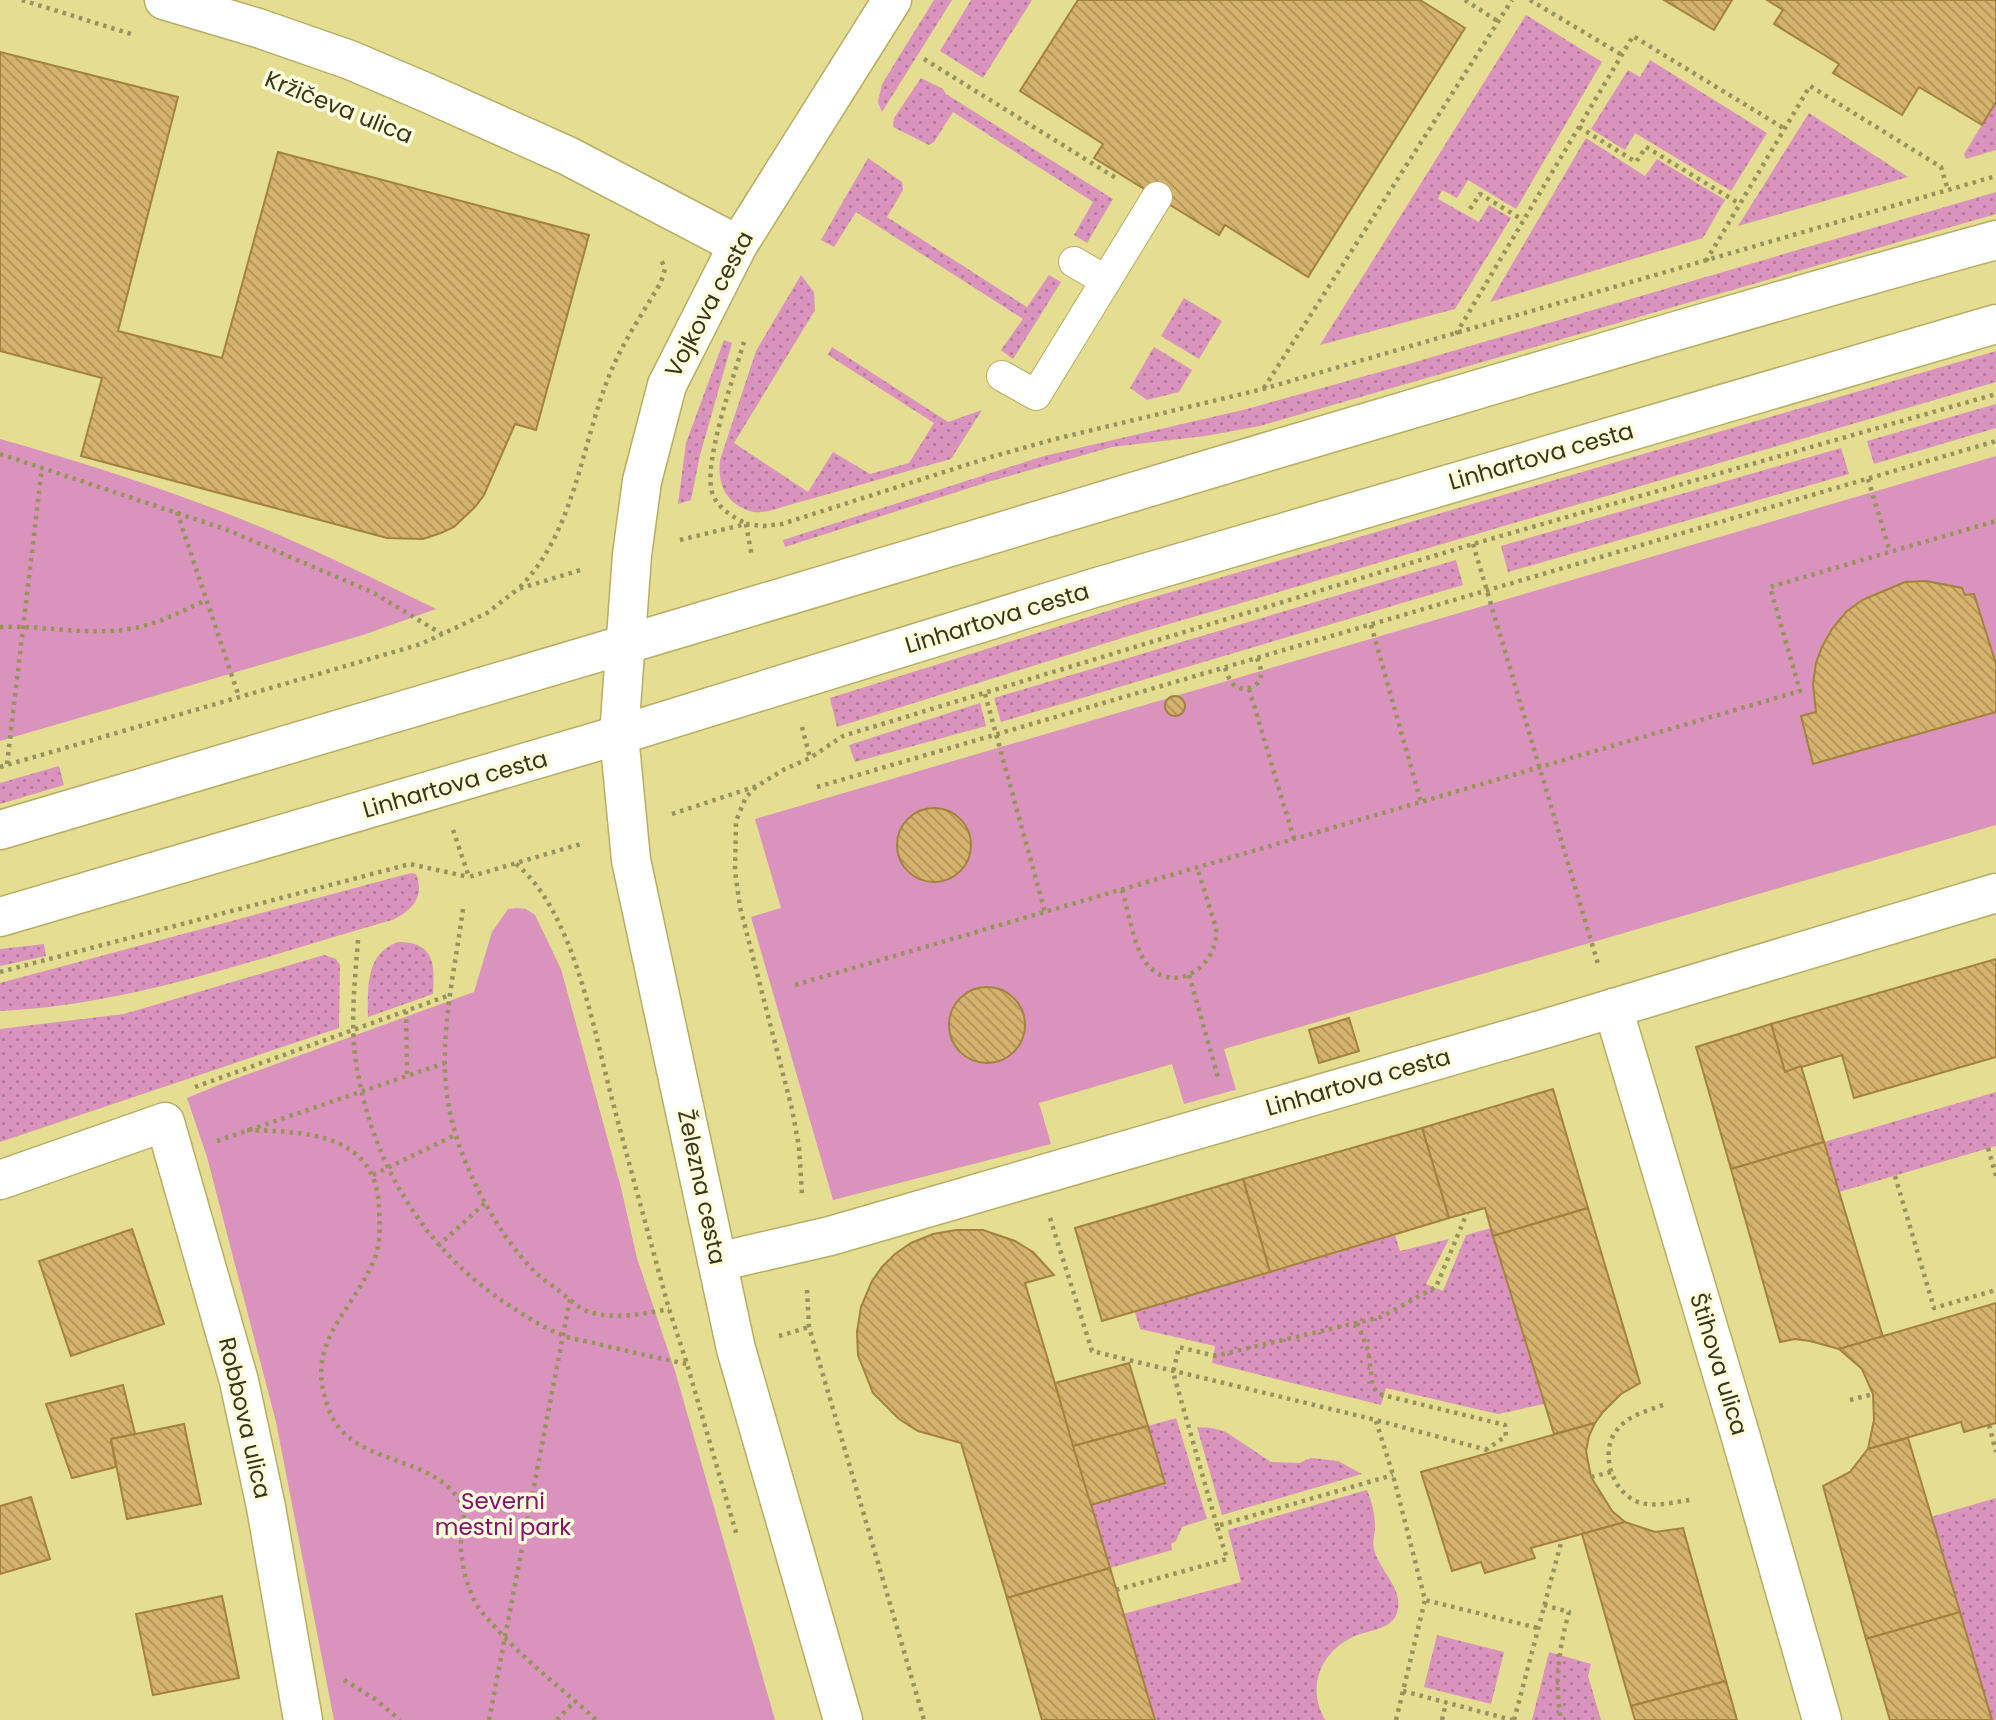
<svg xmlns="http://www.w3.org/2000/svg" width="1996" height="1720" viewBox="0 0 1996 1720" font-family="Poppins,sans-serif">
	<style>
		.grass { fill: url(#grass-dots) }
		.park { fill: #da93bd }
		.building { fill: url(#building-back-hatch); stroke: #a3823d; stroke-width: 2 }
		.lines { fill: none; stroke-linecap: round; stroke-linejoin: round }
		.lane-casing { stroke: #b5ae64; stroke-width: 32 }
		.street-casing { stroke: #b5ae64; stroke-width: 41 }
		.secondary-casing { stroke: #b5ae64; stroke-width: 41 }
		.primary-casing { stroke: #b5ae64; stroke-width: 41 }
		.path { stroke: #98935c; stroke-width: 4.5; stroke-dasharray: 3.5 5; stroke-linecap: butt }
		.lane { stroke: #fff; stroke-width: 30 }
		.street { stroke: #fff; stroke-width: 38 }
		.secondary { stroke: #fff; stroke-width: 38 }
		.primary { stroke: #fff; stroke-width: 38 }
		.labels { text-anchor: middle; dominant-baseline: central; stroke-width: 7; stroke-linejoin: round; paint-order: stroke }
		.street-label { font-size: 23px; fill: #393617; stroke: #fffddf }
		.park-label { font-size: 23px; fill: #881366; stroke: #fffddf }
	</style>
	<defs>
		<pattern id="grass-dots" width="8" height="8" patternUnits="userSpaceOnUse" patternTransform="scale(1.75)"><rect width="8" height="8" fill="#da93bd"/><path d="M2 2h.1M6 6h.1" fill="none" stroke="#b27999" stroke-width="1.8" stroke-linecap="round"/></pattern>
		<pattern id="building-back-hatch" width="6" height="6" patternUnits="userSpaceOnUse" patternTransform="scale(1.75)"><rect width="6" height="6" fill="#d5b36e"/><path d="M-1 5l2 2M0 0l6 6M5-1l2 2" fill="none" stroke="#ae9259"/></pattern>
	</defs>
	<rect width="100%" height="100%" fill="#e4dd92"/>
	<g class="grass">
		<polygon points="934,0 952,0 882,112 878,102 882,84"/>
		<polygon points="971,0 1032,0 983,78 940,51"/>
		<polygon points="1526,15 1602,62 1516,209 1468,180 1457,198 1442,190 1438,199 1479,222 1489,205 1511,218 1455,309 1320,345"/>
		<polygon points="1650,60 1767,133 1731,191 1635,133 1625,150 1591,129 1628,70 1640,77"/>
		<polygon points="921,78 943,89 946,94 1113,199 1087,243 1074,235 1093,202 953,112 934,142 929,145 893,127 894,118"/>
		<polygon points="1996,102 1996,150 1966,159 1964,154"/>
		<polygon points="1809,113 1908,177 1738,226"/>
		<polygon points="1586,138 1645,176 1657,159 1725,200 1703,238 1490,302"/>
		<polygon points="868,158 902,182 903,190 887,217 1027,307 1049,275 1061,282 1013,359 1001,350 1023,319 856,212 834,247 821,240"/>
		<polygon points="1996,192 1996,214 1260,426 1205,436 1112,447 991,481 785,547 783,540 1044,456 1247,409 1412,363"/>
		<path d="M801 275 814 292 815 310 734 443 808 492 833 452 870 474 909 463 934 423 828 355 832 347 948 422 982 410 951 459C899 473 848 489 796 503 784 506 766 514 754 512 727 506 717 485 720 460L756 351Z"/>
		<polygon points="1184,298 1222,321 1199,359 1161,336"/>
		<polygon points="724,340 732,343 700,455 691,500 678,504 686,443"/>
		<polygon points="1154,347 1192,370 1179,392 1147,400 1130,388"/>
		<polygon points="1996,351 1996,382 1135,634 837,727 830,698 1130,604"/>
		<polygon points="1996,404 1996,428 1874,464 1867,441"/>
		<polygon points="1841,448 1849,474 1508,572 1501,546"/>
		<polygon points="1456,560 1463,585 1001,722 994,698"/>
		<polygon points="980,703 986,726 855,762 849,745"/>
		<polygon points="59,766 64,785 0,804 0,783"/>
		<path d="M411 873 416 874C425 897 412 911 392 920 268 955 129 1006 0 1011V983Z"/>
		<path d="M398 942C435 942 435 965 433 994L368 1017C368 987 365 954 398 942Z"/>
		<polygon points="44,944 46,956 0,966 0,949"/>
		<polygon points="324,955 336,959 340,965 339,1028 0,1142 0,1029 124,1014"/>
		<polygon points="1996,1092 1996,1146 1839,1192 1824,1142"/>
		<polygon points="1491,1228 1544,1404 1498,1414 1386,1388 1381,1405 1212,1363 1215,1346 1140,1329 1135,1312 1395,1235 1400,1251 1449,1239 1426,1284 1443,1291 1466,1235"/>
		<polygon points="1176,1418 1207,1519 1182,1527 1176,1541 1171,1544 1172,1550 1110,1568 1091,1505 1165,1483 1148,1426"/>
		<polygon points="1197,1427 1212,1428 1226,1432 1271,1462 1299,1463 1311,1458 1338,1461 1362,1474 1222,1515"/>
		<path d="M1367 1490C1372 1502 1375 1514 1375 1527 1375 1534 1372 1542 1374 1549 1379 1571 1405 1589 1397 1613 1391 1631 1365 1630 1351 1638 1319 1654 1307 1689 1325 1720H1155L1123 1614 1241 1582 1228 1530Z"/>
		<polygon points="1996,1498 1996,1720 1992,1720 1931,1517"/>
		<polygon points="1437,1635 1504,1652 1491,1704 1424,1687"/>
		<polygon points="1549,1652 1591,1664 1588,1676 1601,1720 1532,1720"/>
	</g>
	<g class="park">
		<path d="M0 439C75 460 150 484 223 512 296 540 366 575 436 609L363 635 0 741Z"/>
		<polygon points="1996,456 1996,825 1224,1049 1236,1090 1231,1091 1184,1104 1172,1064 1039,1103 1051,1144 833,1200 751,917 781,908 755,819"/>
		<polygon points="517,908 526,909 535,915 561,969 621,1188 637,1258 675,1371 775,1720 334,1720 276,1422 207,1157 187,1098 221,1084 474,992 492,932 508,909"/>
	</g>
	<g class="building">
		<polygon points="1078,0 1420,0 1465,28 1308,277 1225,225 1219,235 1094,158 1103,144 1020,91"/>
		<polygon points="1664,0 1732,0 1714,30"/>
		<polygon points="1767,0 1996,0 1996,102 1982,125 1919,87 1902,115 1833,73 1839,64 1774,24 1783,10"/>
		<polygon points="0,52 178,97 118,331 222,358 278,152 589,235 536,430 515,424 484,495 475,507 454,527 441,533 423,539 387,538 81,456 102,378 0,351"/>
		<polygon points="1926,581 1962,588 1965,595 1974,594 1996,664 1996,712 1813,764 1801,716 1816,712 1813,684 1816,663 1822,647 1832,629 1846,612 1862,600 1905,582"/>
		<circle cx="1175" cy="706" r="10"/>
		<circle cx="934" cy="845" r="37"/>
		<polygon points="1996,959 1996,1057 1854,1098 1842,1055 1785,1072 1771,1024"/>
		<circle cx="987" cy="1025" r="38"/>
		<polygon points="1349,1018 1359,1051 1319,1063 1309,1030"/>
		<polygon points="1771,1024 1785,1072 1801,1066 1824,1142 1731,1169 1696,1047"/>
		<polygon points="1553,1089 1588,1208 1493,1236 1485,1208 1449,1218 1422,1128"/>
		<polygon points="1422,1128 1449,1218 1270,1272 1243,1179"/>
		<polygon points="1824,1142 1883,1337 1839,1349 1810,1341 1795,1339 1780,1342 1731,1169"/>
		<polygon points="1243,1179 1270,1272 1102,1321 1075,1228"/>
		<polygon points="1588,1208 1640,1383 1621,1394 1603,1412 1595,1423 1554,1434 1493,1236"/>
		<polygon points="132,1229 164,1324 71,1356 39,1261"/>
		<polygon points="956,1230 983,1230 1015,1241 1033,1252 1054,1275 1025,1283 1110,1568 1007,1598 961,1443 918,1431 899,1419 873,1393 858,1355 857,1332 861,1307 872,1281 882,1267 895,1254 911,1243 933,1234"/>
		<polygon points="1996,1303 1996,1423 1964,1432 1961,1422 1868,1449 1874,1420 1873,1394 1862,1369 1839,1349"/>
		<polygon points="1129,1363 1148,1426 1073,1446 1055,1383"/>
		<polygon points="123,1385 135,1434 111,1439 116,1467 72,1478 46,1404"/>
		<polygon points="1595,1423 1589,1436 1586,1451 1591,1477 1612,1511 1625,1522 1531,1548 1535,1558 1485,1573 1481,1562 1452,1571 1421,1472"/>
		<polygon points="184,1424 201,1504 127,1519 111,1439"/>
		<polygon points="1148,1426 1165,1483 1091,1505 1073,1446"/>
		<polygon points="1908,1438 1960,1612 1866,1639 1823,1486 1850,1472 1868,1449"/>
		<polygon points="31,1497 50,1559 0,1574 0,1506"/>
		<polygon points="1625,1522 1655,1532 1683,1528 1726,1681 1631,1706 1582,1534"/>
		<polygon points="1110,1568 1155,1720 1042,1720 1007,1598"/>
		<polygon points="222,1596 239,1678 153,1695 136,1614"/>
		<polygon points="1960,1612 1992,1720 1890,1720 1866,1639"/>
		<polygon points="1726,1681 1737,1720 1635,1720 1631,1706"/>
	</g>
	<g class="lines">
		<defs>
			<g id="lane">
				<polyline points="1074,262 1105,280"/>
				<polyline points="1002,376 1036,395 1157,197"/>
			</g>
			<g id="street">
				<polyline points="164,0 258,28 350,60 425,92 568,156 738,245"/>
				<polyline points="1613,1008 1740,1434 1822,1720"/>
				<polyline points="0,1180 165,1122 239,1381 266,1507 303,1720"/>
				<polyline points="718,1262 830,1236 1544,1029 1996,893"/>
			</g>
			<polyline id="secondary" points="843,1720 736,1349 631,860 619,735 632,555 642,481 667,385 738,245 892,0"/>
			<g id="primary">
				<path d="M0 830C412 710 822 585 1233 462 1487 387 1741 310 1996 240"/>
				<polyline points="0,917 619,735 1094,588 1996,324"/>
			</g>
		</defs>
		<use href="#lane" class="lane-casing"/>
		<use href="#street" class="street-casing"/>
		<use href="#secondary" class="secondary-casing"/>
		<use href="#primary" class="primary-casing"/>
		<g class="path">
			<polyline points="22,0 131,34"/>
			<polyline points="1465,0 1499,22"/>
			<polyline points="1530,0 1622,55"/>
			<polyline points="924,59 1119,180"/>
			<polyline points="1579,127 1636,162 1646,147 1740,204"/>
			<polyline points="1470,209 1480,194 1523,220"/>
			<polyline points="1706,261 1810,86 1941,167 1948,190"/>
			<polyline points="1456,334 1633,36 1785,129"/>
			<path d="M744 342C735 373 701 467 713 495 719 509 732 516 745 523"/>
			<polyline points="1264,388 1512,0"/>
			<polyline points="0,454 225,529 372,592 442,634"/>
			<polyline points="1868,479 1890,552"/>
			<polyline points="177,512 239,697"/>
			<polyline points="746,524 752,557"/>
			<polyline points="680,540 746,524 763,526 782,524 991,457 1055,439 1263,389 1996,176"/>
			<polyline points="1473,544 1598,964"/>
			<path d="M520 587C575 531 581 446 609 376 622 343 643 313 661 282L665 269 660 257"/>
			<polyline points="1371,625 1421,802"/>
			<path d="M0 627C44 625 92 637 135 628 160 623 182 611 206 600"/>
			<path d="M1225 668C1227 673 1229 680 1233 684 1241 693 1259 688 1261 676 1262 670 1259 664 1257 658"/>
			<polyline points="1249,689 1294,839"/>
			<polyline points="985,694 1045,912"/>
			<polyline points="802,727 810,758"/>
			<polyline points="7,764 42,467"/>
			<polyline points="0,767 421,644 487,613 518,589 584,569"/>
			<polyline points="756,787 746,797 736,821 735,871 740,907 792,1109 799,1147 802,1194"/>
			<polyline points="817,787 1996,441"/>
			<polyline points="672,814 757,786 785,769 810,758 843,736 1473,544 1996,394"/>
			<polyline points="453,830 469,877 584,843"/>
			<path d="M516 864C574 911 594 1032 613 1103 631 1171 650 1240 669 1309L687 1364 737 1536"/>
			<path d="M1122 890C1128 910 1134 947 1146 963 1172 997 1220 967 1216 928L1197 867"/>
			<path d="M463 909C455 970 439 1034 447 1095 454 1154 495 1233 537 1274 545 1281 555 1287 563 1294 570 1300 580 1309 589 1312 615 1320 643 1314 669 1309"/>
			<path d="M358 940C355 980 350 1022 356 1062 371 1164 427 1255 515 1309 530 1319 546 1329 562 1335 573 1340 587 1341 598 1344 628 1351 657 1358 687 1364"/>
			<polyline points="0,972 410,864 469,877"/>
			<polyline points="1189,975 1218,1077"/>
			<polyline points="795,985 1800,691 1770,587 1996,521"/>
			<polyline points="406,1011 407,1076"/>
			<polyline points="195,1087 450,995"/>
			<path d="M247 1130C305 1132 376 1132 379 1208 380 1226 381 1243 374 1260 352 1314 302 1342 329 1410 350 1464 418 1453 453 1492 473 1513 459 1528 461 1551 463 1569 467 1586 475 1602 480 1611 488 1619 495 1627 525 1661 563 1689 596 1720"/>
			<polyline points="217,1141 445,1063"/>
			<polyline points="1988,1148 1996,1176"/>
			<polyline points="373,1175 455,1135"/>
			<polyline points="1895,1176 1934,1308 1996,1290"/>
			<polyline points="1050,1218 1092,1351 1376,1420 1491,1451"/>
			<polyline points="438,1246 485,1203"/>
			<polyline points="807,1290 809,1327 924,1720"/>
			<polyline points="1357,1323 1368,1350 1373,1387 1379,1394 1505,1425 1506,1436 1487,1449"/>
			<polyline points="779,1336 809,1327"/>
			<polyline points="1850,1400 1873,1394"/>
			<path d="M1663 1405C1646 1411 1627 1416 1616 1431 1599 1454 1613 1495 1641 1503 1656 1507 1674 1502 1690 1500"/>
			<polyline points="1376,1421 1393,1475 1425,1600 1538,1628"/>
			<polyline points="1989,1425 1996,1452"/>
			<polyline points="1591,1477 1611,1472"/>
			<polyline points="1217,1526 1173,1372 1179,1347 1215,1356 1381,1317 1436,1287 1467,1213"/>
			<polyline points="1116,1590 1227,1559 1217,1526 1393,1475"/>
			<path d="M1544 1605 1569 1612C1559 1648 1554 1682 1561 1720"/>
			<polyline points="344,1680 375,1699 400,1720"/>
			<polyline points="1403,1691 1512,1720"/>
			<polyline points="489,1720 570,1299"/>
			<polyline points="557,1720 575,1701"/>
			<polyline points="1396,1720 1425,1600"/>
			<polyline points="1442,1720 1446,1703"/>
			<polyline points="1514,1720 1562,1539"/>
		</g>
		<use href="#lane" class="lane"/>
		<use href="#street" class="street"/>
		<use href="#secondary" class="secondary"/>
		<use href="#primary" class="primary"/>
	</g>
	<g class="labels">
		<g class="street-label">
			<text transform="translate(339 107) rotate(22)">Kržičeva ulica</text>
			<text transform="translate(709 304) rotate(-62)">Vojkova cesta</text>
			<text transform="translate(1541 456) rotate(-16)">Linhartova cesta</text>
			<text transform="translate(997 618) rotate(-17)">Linhartova cesta</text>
			<text transform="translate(455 784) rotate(-16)">Linhartova cesta</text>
			<text transform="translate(1358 1082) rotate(-16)">Linhartova cesta</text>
			<text transform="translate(702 1187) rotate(78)">Železna cesta</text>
			<text transform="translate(1719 1364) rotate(73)">Štihova ulica</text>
			<text transform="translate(245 1418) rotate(77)">Robbova ulica</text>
		</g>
		<g class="park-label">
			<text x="503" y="1501">Severni<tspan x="503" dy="26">mestni park</tspan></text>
		</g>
	</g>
</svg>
